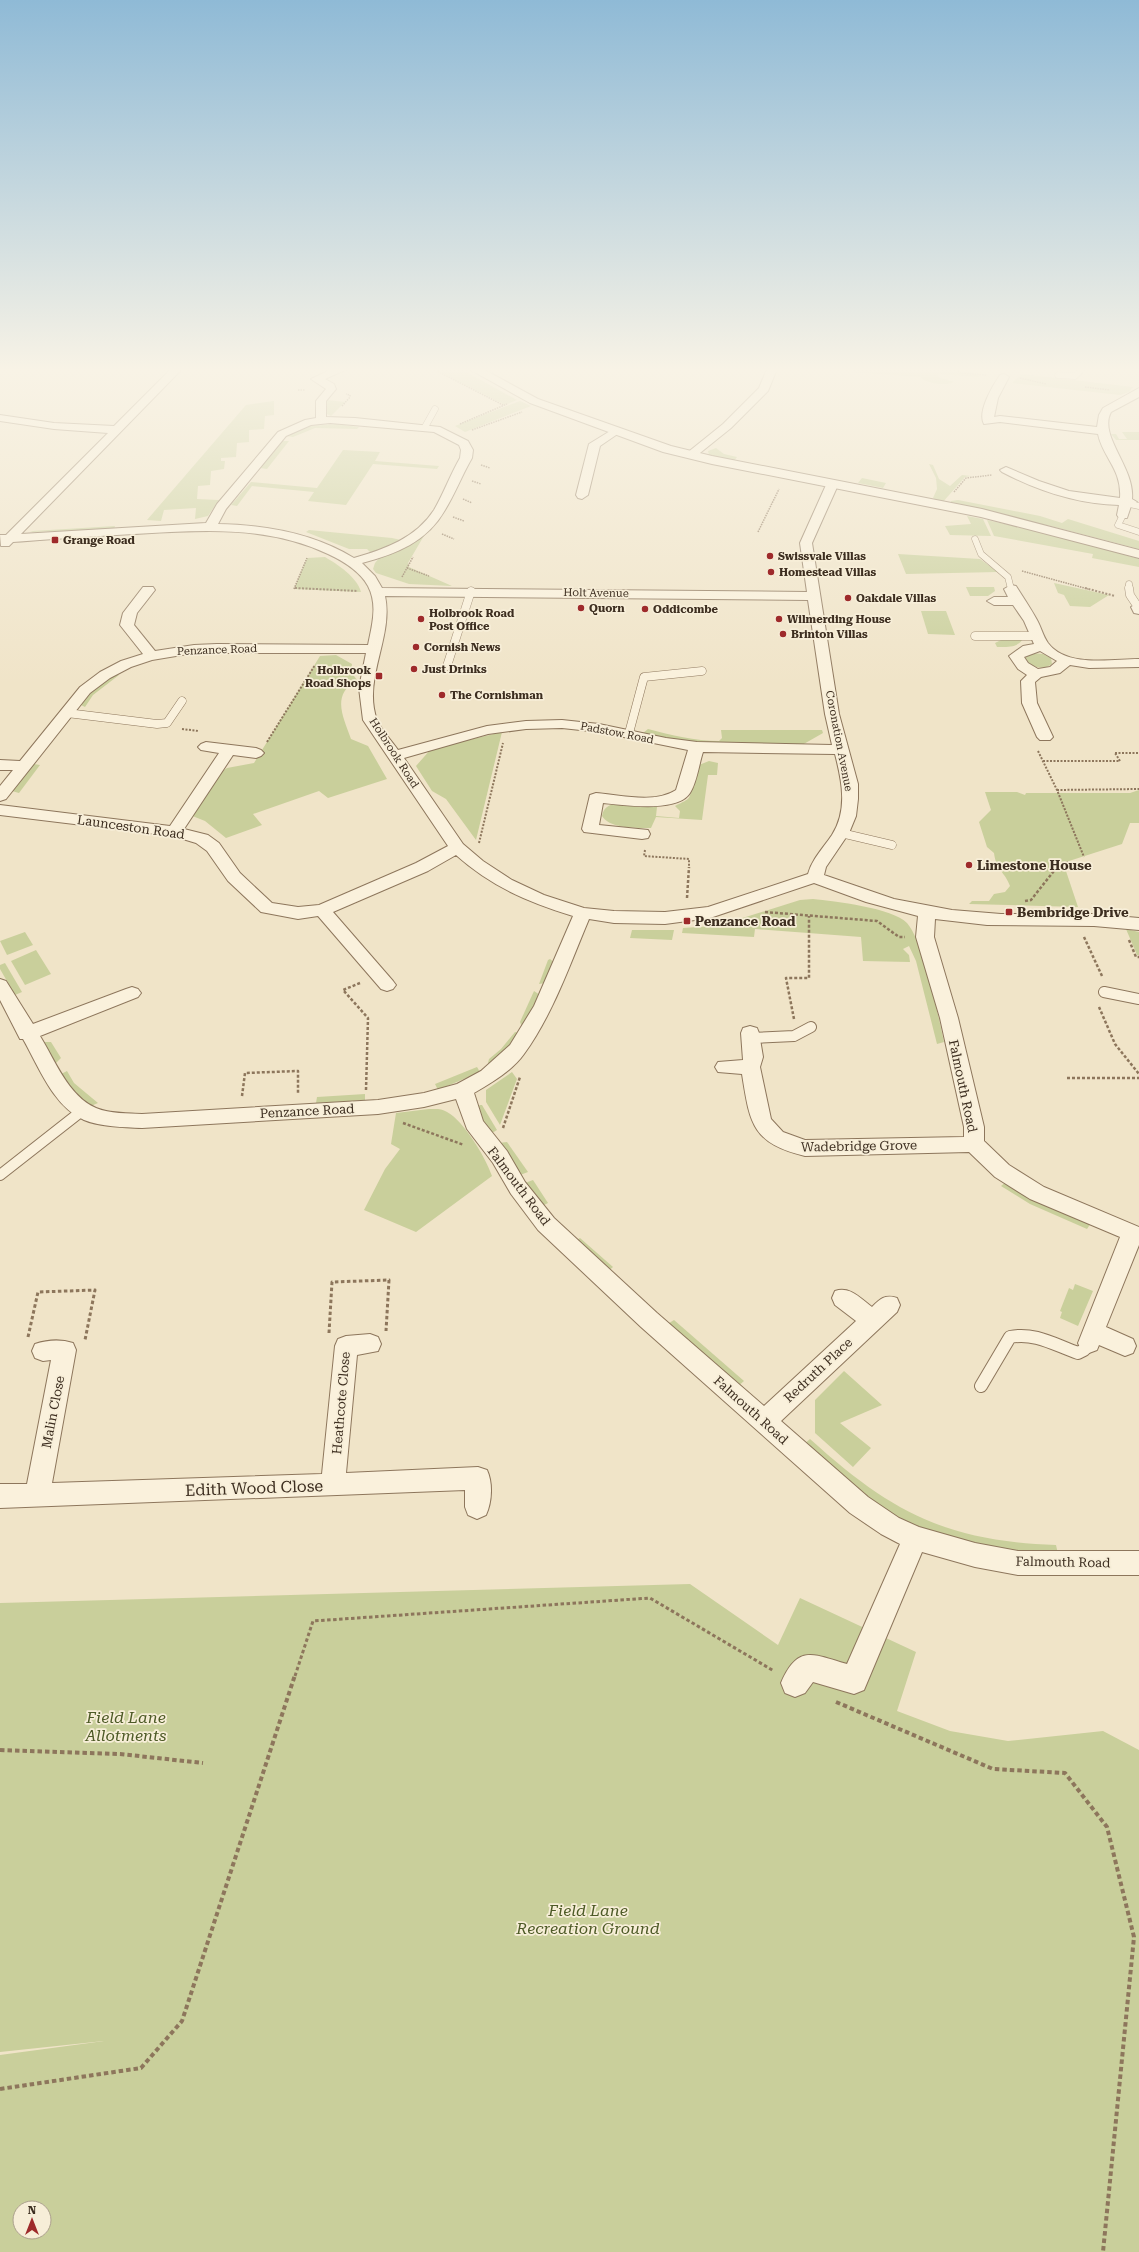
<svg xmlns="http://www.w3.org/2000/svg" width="1139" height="2252" viewBox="0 0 1139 2252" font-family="'Roboto Serif',serif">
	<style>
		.green { fill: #c9cf9b; fill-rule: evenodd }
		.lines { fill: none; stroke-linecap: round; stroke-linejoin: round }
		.service-far3-casing { stroke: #8d765c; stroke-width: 7 }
		.service-far2-casing { stroke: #8d765c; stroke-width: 9 }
		.service-far1-casing { stroke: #8d765c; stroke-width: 12 }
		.service-casing { stroke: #8d765c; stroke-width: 14 }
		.minor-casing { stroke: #8d765c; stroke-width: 2 }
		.tertiary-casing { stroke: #8d765c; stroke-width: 2 }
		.path-far4 { stroke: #8d765c; stroke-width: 1.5; stroke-dasharray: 1.5 1; stroke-linecap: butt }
		.path-far3 { stroke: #8d765c; stroke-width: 2; stroke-dasharray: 2 1.5; stroke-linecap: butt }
		.path-far2 { stroke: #8d765c; stroke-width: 2.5; stroke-dasharray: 3 2; stroke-linecap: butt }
		.path-far1 { stroke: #8d765c; stroke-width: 3; stroke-dasharray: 3.5 2.5; stroke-linecap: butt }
		.path { stroke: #8d765c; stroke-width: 4; stroke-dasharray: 4.5 3; stroke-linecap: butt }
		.service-far3 { stroke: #faf1dc; stroke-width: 6 }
		.service-far2 { stroke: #faf1dc; stroke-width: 8 }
		.service-far1 { stroke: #faf1dc; stroke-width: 10 }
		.service { stroke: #faf1dc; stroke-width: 12 }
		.minor { fill: #faf1dc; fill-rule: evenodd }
		.tertiary { fill: #faf1dc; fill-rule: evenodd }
		.poi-dot { fill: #9e2a2b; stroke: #f7eed8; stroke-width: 1.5 }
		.labels { text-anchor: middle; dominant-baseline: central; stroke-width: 3.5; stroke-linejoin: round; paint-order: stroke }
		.far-poi-label { font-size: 11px; font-weight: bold; fill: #3d2e20; stroke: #f7eed8; text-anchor: start }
		.far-street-label { font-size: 11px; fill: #3d2e20; stroke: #f7eed8 }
		.street-label { font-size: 13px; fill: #3d2e20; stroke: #f7eed8 }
		.poi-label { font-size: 13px; font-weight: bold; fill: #3d2e20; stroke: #f7eed8; text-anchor: start }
		.near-street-label { font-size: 16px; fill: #3d2e20; stroke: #f7eed8 }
		.near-park-label { font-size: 16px; font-style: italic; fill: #4d5a26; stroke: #f7eed8 }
	</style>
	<rect width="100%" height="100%" fill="#f0e4c8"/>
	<g class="green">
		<polygon points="434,369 461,369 517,400 505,405"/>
		<path d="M852 369H956L978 375 979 377 939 374 938 377 954 382C945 386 927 384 920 377L852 372Z"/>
		<polygon points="1022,374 1133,387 1129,392 1120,395 1012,383"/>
		<polygon points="327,400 345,402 331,416 321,411"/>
		<polygon points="274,401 274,415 265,416 264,429 249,430 249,442 237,443 236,457 221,458 221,461 225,461 224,469 211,471 210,485 198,486 197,499 219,500 208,516 195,519 196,508 164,510 161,521 147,520 246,405"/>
		<polygon points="520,401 531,406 465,432 455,426"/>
		<polygon points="336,424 359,427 357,429 315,428 293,437 286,436 311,426"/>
		<polygon points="1122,432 1139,432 1139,440 1116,440 1111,434 1116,434 1119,439 1127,439"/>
		<polygon points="282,441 289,441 267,469 260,468"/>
		<polygon points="716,448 724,454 737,457 734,461 709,455 708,451"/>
		<polygon points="343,450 380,452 375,461 439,466 437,469 373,464 346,505 308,501 314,492 252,486 237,506 231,505 251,482 317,488"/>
		<polygon points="929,464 933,465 939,479 950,486 962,475 971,476 965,477 942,503 933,498 937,489 936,478"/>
		<polygon points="862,478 886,483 883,488 858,483"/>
		<polygon points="958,500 1040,516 1062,523 1068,519 1139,541 1139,549 1051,526 951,505 951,501"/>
		<polygon points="967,516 983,519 991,536 950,535 945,526 971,524"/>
		<polygon points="987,520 1057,536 1139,559 1139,567 1092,558 1093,554 994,536"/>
		<polygon points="115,526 114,529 30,532 33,531"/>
		<polygon points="309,530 392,538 401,540 388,548 370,552 367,549 349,549 306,532"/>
		<polygon points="422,534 425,534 408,563 409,567 452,586 409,584 376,573 373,569 375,563 380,557"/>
		<polygon points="898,554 980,559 998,572 906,574"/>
		<path d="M325 557C337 564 357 577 361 592L294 589 307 558Z"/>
		<polygon points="1054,583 1109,595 1090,607 1070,606 1064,595 1058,593"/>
		<polygon points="966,587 994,587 995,591 988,596 970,596"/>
		<polygon points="921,611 946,611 955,635 928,634"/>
		<path d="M1001 640H1022C1017 648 1005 647 997 647L995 643Z"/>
		<path d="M1032 653 1043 654 1051 658 1052 664C1043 671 1031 667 1024 659L1025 656Z"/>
		<path d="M336 655 352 664 351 672 357 680C331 695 343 716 351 739L368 746 387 779 328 798 319 791 253 814 262 825 226 838 205 821 190 815 218 774 227 768 254 763 320 656Z"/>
		<polygon points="116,674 119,675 93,695 85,707 81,705 92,691"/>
		<path d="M648 729C671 735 695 741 719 741L722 738 721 730H822L823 733 802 745 682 742 643 733Z"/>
		<polygon points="502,732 476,840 446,799 432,791 416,766 431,749"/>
		<path d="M709 761 718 763 717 775H708L702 820 656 817 651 828C637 828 610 829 602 816 605 796 638 805 653 806L657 807 656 816 679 818 680 811 675 806C691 798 690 800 692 783 693 777 697 771 699 765Z"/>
		<polygon points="34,764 40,765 19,793 12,791"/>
		<path d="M1139 790V823H1130L1122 844 1069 861 1065 868 1078 907 969 904 972 901H989L994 894 1005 892 1010 886C1005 872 996 870 994 853L987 847 979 822 991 810 985 792H1017L1025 795 1026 793H1130Z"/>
		<path d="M813 899C834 901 893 908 907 923 924 942 938 1015 944 1042L937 1044 916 961 909 946 903 949 909 955 910 962 863 961 861 937 755 929 754 937 682 933 683 928 713 926 733 921 800 900Z"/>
		<polygon points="1126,929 1139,932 1139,955 1137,955"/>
		<polygon points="632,930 674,930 672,940 630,938"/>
		<polygon points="25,932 33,945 7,955 0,941"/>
		<polygon points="36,950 51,974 25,985 11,961"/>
		<polygon points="550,959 555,963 545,983 539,984 548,960"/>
		<polygon points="5,963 22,992 15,995 0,969 0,965"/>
		<polygon points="534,991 540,995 525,1027 522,1027 520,1022"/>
		<polygon points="515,1032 523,1034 491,1066 488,1063 489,1059 501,1049"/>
		<polygon points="43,1042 51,1042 61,1058 55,1064"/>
		<polygon points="477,1067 480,1072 438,1090 435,1084"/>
		<polygon points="67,1071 74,1083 98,1103 91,1106 78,1098 61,1074"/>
		<polygon points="512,1072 517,1079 500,1125 486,1102 486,1090"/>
		<polygon points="365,1094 365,1100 316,1103 317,1097"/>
		<polygon points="480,1105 482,1105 497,1130 492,1133 474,1109"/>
		<path d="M429 1109C435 1109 441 1108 447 1112 464 1121 486 1158 492 1176L416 1232 364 1210 385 1169 400 1149 391 1144 396 1113Z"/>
		<polygon points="507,1142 528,1172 520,1175 498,1143"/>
		<polygon points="533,1180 548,1203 542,1206 525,1183"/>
		<polygon points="1006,1182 1091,1223 1087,1229 1030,1204 1001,1186"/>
		<polygon points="580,1238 613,1267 607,1272 574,1242"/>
		<polygon points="1075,1284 1093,1291 1078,1326 1060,1318 1062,1312 1060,1311 1069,1288 1073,1290"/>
		<polygon points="674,1320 744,1381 737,1387 666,1325"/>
		<polygon points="844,1371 882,1405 840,1423 871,1448 853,1467 815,1433 815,1400"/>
		<path d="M810 1439C891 1512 945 1541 1056 1545L1058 1554 1010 1552 919 1530 864 1498 803 1445Z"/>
		<path d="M690 1584 778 1645 800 1598 916 1652 897 1711 950 1731 1008 1741 1103 1731 1139 1750V2252H0V2055L104 2041 0 2052V1603ZM20 2208H44V2232H20Z"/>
	</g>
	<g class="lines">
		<defs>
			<g id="service-far3">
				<polyline points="1058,375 1075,376 1082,369"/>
				<polyline points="425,427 435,409"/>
				<polyline points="1130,504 1139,506"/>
				<polyline points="1123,515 1118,525 1139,532"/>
				<polyline points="975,539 981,554 1008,577 1011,589"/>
				<polyline points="1129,584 1129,589"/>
			</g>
			<g id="service-far2">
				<polyline points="1129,588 1130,595 1138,607"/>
				<polyline points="975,636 1038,636"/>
				<polyline points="447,666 471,591"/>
				<polyline points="67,713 157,724 167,723 182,701"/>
				<polyline points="629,733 644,677 702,671"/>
				<polyline points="841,833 892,845"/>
			</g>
			<g id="service-far1">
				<polyline points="1104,992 1139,999"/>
				<polyline points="751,1038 794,1036 811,1027"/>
				<polyline points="0,1175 83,1110"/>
			</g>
			<path id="service" d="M981 1386 1010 1337C1035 1332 1055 1345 1078 1353L1084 1350 1089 1343"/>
			<g id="minor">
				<path d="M171 369H182L21 534 206 523 217 504 278 432 305 420 316 418V401L326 389 311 379 332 369H347L325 379 334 384 336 389 326 401V417L355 418 440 427 468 441 473 450 472 458C462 475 455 494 445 510 427 542 396 554 362 563L375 576 382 588 807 592 800 543 826 485 832 481 836 483 838 485 812 543 839 714 858 784V799L856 816 849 833 826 867 824 875 894 899 952 910 1001 914H1094L1139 918V930L1094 926 987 925 935 919 934 937 958 1018 984 1127V1141L1009 1165 1044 1187 1139 1227V1245L1106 1327 1133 1339 1136 1346 1133 1353 1125 1356 1099 1345 1097 1350 1089 1353 1081 1350 1078 1343 1120 1237 1030 1199 995 1177 969 1152 805 1156C752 1143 750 1124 742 1074L718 1072 715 1067 718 1062 743 1060 741 1033 743 1028 750 1026 757 1028 759 1033 763 1057 760 1067 771 1119 783 1132 805 1140 964 1137V1127L940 1018 916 937 918 916 866 902 814 883 710 918 665 924 614 923 589 919C570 964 553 1014 524 1054 512 1071 491 1083 474 1093L483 1121 507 1151 525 1182 554 1218 657 1313 764 1406 856 1321 835 1305 832 1298 835 1291C850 1286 860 1298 872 1307 880 1299 885 1294 897 1298L900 1305 897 1312 781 1421 868 1497 899 1518 919 1527 975 1543 1018 1551H1139V1575H1018L975 1567 922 1552 864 1690 854 1694 813 1682 805 1693 795 1697 785 1693 781 1683C798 1643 814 1655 847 1664L900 1544 881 1534 850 1513 641 1327 538 1230 511 1194 493 1163 467 1129 456 1099 424 1107 378 1114 142 1128C123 1127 101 1127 84 1120 53 1106 39 1067 23 1039H20L0 1000V979L6 981 33 1024 126 989 132 987 138 989 141 993 138 997 40 1036C55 1060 68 1096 96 1108 110 1114 128 1113 142 1114L378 1100 424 1093 457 1084 481 1071 510 1045 534 1006 573 916C528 902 492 887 456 855L428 871 333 912 393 981 396 985 393 989 387 991 381 989 318 916 298 919 261 912 228 881 207 851 196 843 173 836 0 815V805L170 826 219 753 201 750 198 747 201 744 206 742 256 748 261 750 264 753 261 756 256 758 233 755 184 829 208 835 219 843 240 873 272 903 298 907 319 905 416 863 448 846 363 720 359 688 366 653H194L152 660 131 667 110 678 90 693 6 799 0 801V786L13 770H0V760L20 761 80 687 100 672 121 661 143 654 120 625 123 613 143 587H153L155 590 137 613 134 625 155 651 194 645 217 644 368 645C372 625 378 605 368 586 360 571 343 561 328 554 267 525 200 530 134 534 94 536 54 539 13 542L9 546H1L0 535H6L108 433 54 429 0 421V415L54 423 114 426ZM330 423 434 432 459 445 461 450 460 458C450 475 444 493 434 510 416 538 385 549 354 558 313 533 266 525 218 524L226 509 286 436 311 425ZM385 596 808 600 825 714 832 745 697 742 666 738 599 724 562 720 526 721 487 726 398 750C392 741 381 730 377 720 362 679 394 637 385 596ZM562 728 599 732 688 750 676 790C654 804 621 795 596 793L590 795 582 829 584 832 642 839 648 838 650 834 648 830 599 825 603 803C623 805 678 813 690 793 697 782 699 764 703 752L835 754C842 781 848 810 832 835 824 847 812 859 808 874L708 907 665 912 614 911 584 908 544 895 512 880 483 861 463 844 404 758 488 734 526 729Z"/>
				<polygon points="767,369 777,369 768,391 731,428 695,457 687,457 685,455 687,453 723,424 759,388"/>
				<path d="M1004 374 1009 377 998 398 994 417 1000 416 1097 427 1099 415 1103 408 1139 388V397L1111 412C1098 436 1135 467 1132 499L1137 502 1131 506 1127 518H1119L1117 515 1119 505C1078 504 1038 491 1002 472L1000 470 1006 467 1039 481 1069 491 1120 498C1122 469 1103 458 1098 434L1000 422 984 424C977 412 993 385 1000 375Z"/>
				<polygon points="615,428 619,429 621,431 619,433 600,446 588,495 582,499 578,498 576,495 589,444"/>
				<path d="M1011 585 1016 586C1023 597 1031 609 1037 620 1041 627 1043 636 1048 643 1067 668 1112 659 1139 659V667L1089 668 1070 665 1060 673 1041 677 1035 682 1037 703 1053 737 1050 740H1040L1037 737 1022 703 1021 681 1027 675 1018 669 1009 656 1023 646 1034 644 1024 621 1013 605H994L987 601 994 597H1008L1004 589ZM1040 651 1057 661 1050 667 1038 669 1028 663 1024 657Z"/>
				<polygon points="1138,603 1139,603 1139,614 1134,613 1131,607"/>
				<path d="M370 1334 378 1337 381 1344 378 1351 357 1355 346 1473 478 1467 487 1470C493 1483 492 1502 486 1515L477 1519 468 1515 465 1507V1490L0 1508V1484H27L51 1360 43 1361 35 1358 32 1351 35 1344C47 1340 61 1339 73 1343L76 1350 52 1483 322 1474 335 1346 338 1339 346 1336Z"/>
			</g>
			<polygon id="tertiary" points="469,369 483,369 538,399 671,446 712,456 982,509 1139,550 1139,558 981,517 712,464 663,452 530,403"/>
		</defs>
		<use href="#service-far3" class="service-far3-casing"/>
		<use href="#service-far2" class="service-far2-casing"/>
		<use href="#service-far1" class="service-far1-casing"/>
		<use href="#service" class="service-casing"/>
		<use href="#minor" class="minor-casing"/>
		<use href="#tertiary" class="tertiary-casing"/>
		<g class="path-far4">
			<polyline points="433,369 503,405"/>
			<polyline points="953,369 962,373 987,375"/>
			<polyline points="1020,378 1046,384"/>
			<polyline points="1085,387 1110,390"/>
			<polyline points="298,390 305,390"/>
			<polyline points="342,406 350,397 350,395 346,394"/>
			<polyline points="460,424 507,404"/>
			<polyline points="472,430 522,412"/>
			<polyline points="481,465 490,468"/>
			<polyline points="472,481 481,484"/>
			<polyline points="954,492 966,478 992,475"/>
			<polyline points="463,499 472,503"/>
			<polyline points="453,517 464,521"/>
			<polyline points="758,532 779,489"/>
			<polyline points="442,534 454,539"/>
			<polyline points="407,568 429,576"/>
			<polyline points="1022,571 1088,589"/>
			<polyline points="402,577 413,557"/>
			<polyline points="294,589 307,558"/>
		</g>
		<g class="path-far3">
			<polyline points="295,588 358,591"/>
			<polyline points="1085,588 1115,596"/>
			<polyline points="182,729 199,731"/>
			<polyline points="267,742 315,665"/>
			<polyline points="1038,751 1057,790 1084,857"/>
			<polyline points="1115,753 1139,753"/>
			<polyline points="1043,761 1120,761 1115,753"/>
			<polyline points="1057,790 1139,789"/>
			<polyline points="479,843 503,743"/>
			<polyline points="645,850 644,856 689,859 689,868"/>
			<polyline points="1057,868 1068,862"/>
		</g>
		<g class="path-far2">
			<polyline points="687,898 689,867"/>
			<polyline points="1025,901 1031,900 1057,867"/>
			<polyline points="765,912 877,921 899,937 905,937"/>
			<polyline points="1084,937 1102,976"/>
			<polyline points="1129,940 1136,957 1139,957"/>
			<polyline points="360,983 343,990 368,1018 366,1090"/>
			<polyline points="1099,1007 1115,1044 1139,1074"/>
			<polyline points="794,1019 786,978 809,978 809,916"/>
			<polyline points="1067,1078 1139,1078"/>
			<polyline points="242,1096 245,1073 298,1071 298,1093"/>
			<polyline points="403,1123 464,1145"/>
			<polyline points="503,1128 520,1077"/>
		</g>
		<g class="path-far1">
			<polyline points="329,1333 332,1282 389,1280 386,1331"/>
			<polyline points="28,1337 38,1292 95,1290 85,1340"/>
			<polyline points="295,1676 313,1621 650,1598 774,1671"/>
		</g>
		<g class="path">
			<polyline points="836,1702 993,1769 1065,1773 1107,1827 1134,1937 1103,2252"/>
			<polyline points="0,1750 120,1754 203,1763"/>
			<polyline points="0,2089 141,2068 182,2021 295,1675"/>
		</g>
		<use href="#service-far3" class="service-far3"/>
		<use href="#service-far2" class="service-far2"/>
		<use href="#service-far1" class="service-far1"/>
		<use href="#service" class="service"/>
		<use href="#minor" class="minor"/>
		<use href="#tertiary" class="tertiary"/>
	</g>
	<linearGradient id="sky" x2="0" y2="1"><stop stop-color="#8fbad6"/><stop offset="0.54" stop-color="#f8f3e6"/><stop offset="1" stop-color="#f8f3e6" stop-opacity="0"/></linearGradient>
	<rect width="1139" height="685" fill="url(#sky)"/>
	<g class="poi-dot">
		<rect x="51" y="536" width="8" height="8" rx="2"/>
		<circle cx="770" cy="556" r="4"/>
		<circle cx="771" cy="572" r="4"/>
		<circle cx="848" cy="598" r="4"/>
		<circle cx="581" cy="608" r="4"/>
		<circle cx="645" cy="609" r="4"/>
		<circle cx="421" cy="619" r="4"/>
		<circle cx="779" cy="619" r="4"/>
		<circle cx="783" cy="634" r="4"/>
		<circle cx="416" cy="647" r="4"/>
		<circle cx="414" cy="669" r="4"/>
		<rect x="375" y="672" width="8" height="8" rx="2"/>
		<circle cx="442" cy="695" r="4"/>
		<circle cx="969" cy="865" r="4"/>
		<rect x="1005" y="908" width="8" height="8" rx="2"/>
		<rect x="683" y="917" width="8" height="8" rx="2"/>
	</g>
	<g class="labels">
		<g class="far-poi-label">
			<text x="63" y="540">Grange Road</text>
			<text x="778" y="556">Swissvale Villas</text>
			<text x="779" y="572">Homestead Villas</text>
			<text x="856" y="598">Oakdale Villas</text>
			<text x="589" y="608">Quorn</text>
			<text x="653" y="609">Oddicombe</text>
			<text x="429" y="613">Holbrook Road<tspan x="429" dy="13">Post Office</tspan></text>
			<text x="787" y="619">Wilmerding House</text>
			<text x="791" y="634">Brinton Villas</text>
			<text x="424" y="647">Cornish News</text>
			<text x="422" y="669">Just Drinks</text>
			<text x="371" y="670" text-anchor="end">Holbrook<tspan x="371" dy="13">Road Shops</tspan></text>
			<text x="450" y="695">The Cornishman</text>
		</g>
		<g class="far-street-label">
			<text transform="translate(596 593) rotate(1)">Holt Avenue</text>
			<text transform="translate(217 650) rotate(-2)">Penzance Road</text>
			<text transform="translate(617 733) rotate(11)">Padstow Road</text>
			<text transform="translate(839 741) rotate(79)">Coronation Avenue</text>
			<text transform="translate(394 753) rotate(57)">Holbrook Road</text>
		</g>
		<g class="street-label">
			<text transform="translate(131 827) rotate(8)">Launceston Road</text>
			<text transform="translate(963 1086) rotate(78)">Falmouth Road</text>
			<text transform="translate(307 1111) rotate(-3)">Penzance Road</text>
			<text transform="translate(859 1146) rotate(-1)">Wadebridge Grove</text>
			<text transform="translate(519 1186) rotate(53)">Falmouth Road</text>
			<text transform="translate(818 1370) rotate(-43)">Redruth Place</text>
			<text transform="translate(341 1403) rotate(-85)">Heathcote Close</text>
			<text transform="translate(751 1410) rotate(42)">Falmouth Road</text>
			<text transform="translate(53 1412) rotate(-79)">Malin Close</text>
			<text transform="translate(1063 1562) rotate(1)">Falmouth Road</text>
		</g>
		<g class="poi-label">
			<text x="977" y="865">Limestone House</text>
			<text x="1017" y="912">Bembridge Drive</text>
			<text x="695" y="921">Penzance Road</text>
		</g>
		<g class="near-street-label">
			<text transform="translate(254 1488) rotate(-2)">Edith Wood Close</text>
		</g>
		<g class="near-park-label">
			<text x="126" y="1717">Field Lane<tspan x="126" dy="18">Allotments</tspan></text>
			<text x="588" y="1910">Field Lane<tspan x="588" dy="18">Recreation Ground</tspan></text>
		</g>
	</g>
	<g transform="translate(32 2220)"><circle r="19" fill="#f7eed8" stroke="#ada18e"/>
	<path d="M0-3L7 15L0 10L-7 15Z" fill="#9e2a2b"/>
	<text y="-6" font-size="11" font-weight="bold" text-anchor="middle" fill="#3d2e20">N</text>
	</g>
</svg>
